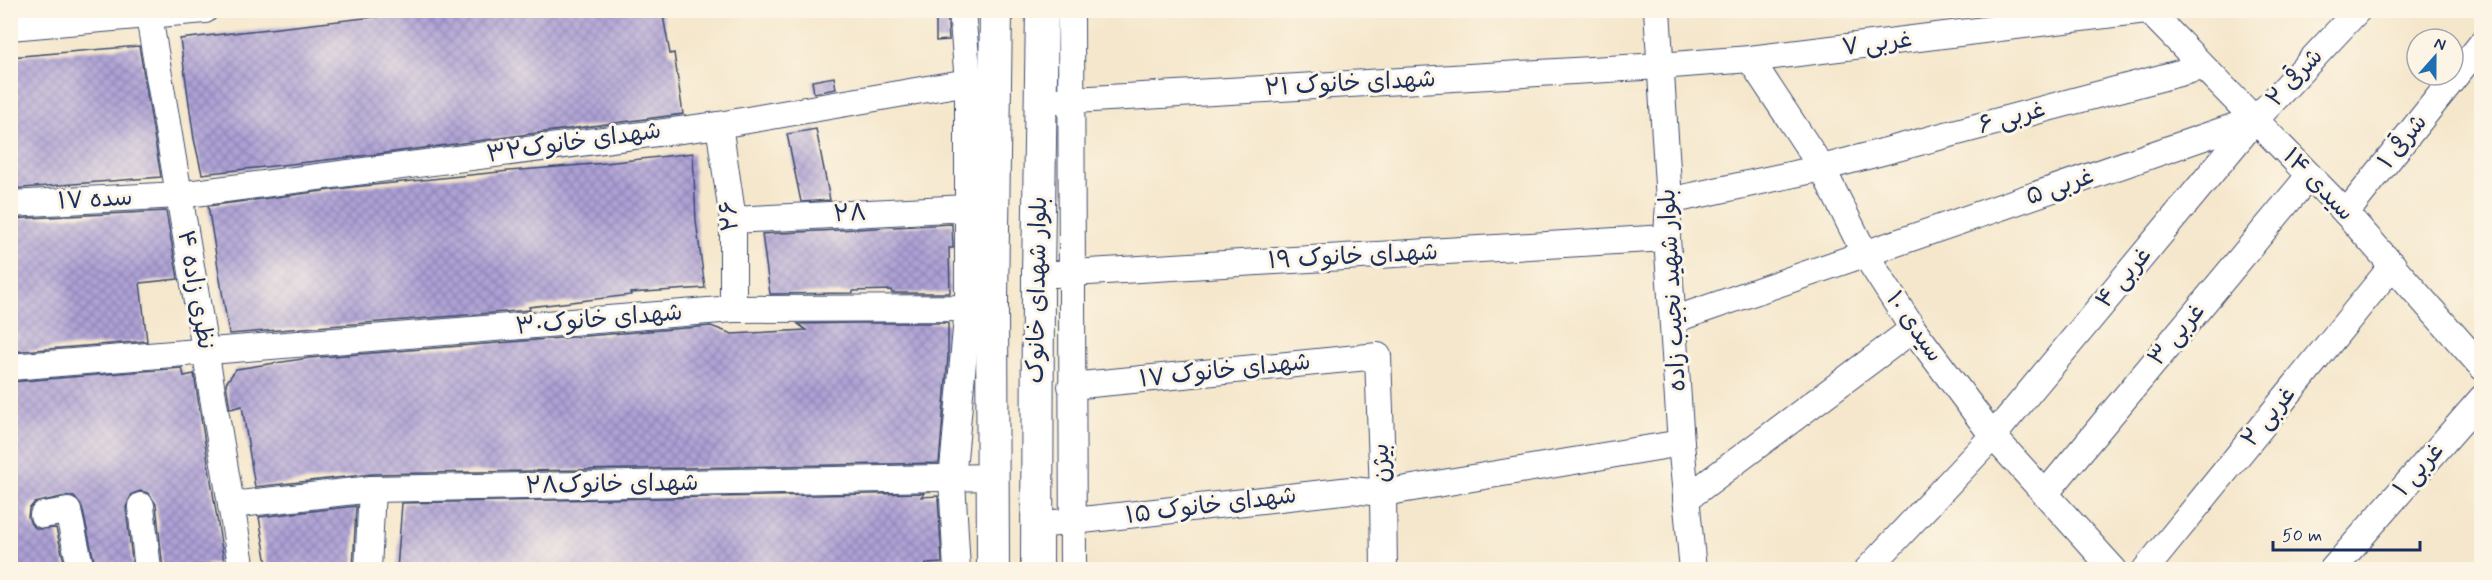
<svg xmlns="http://www.w3.org/2000/svg" width="2492" height="580" viewBox="0 0 2492 580" font-family="Mynerve,'Playpen Sans Arabic',sans-serif">
	<style>
		.building { fill: url(#building-cross-hatch) }
		.lines { fill: none; stroke-linecap: round; stroke-linejoin: round }
		.minor-casing { stroke: #3c4b6e; stroke-width: 28 }
		.major-casing { stroke: #3c4b6e; stroke-width: 34 }
		.minor { stroke: #fff; stroke-width: 26 }
		.major { stroke: #fff; stroke-width: 32 }
		.labels { text-anchor: middle; dominant-baseline: central; stroke-width: 6; stroke-linejoin: round; paint-order: stroke }
		.street-label { font-size: 24px; fill: #1b2f5e; stroke: #fcf5e5 }
	</style>
	<defs>
		<pattern id="building-cross-hatch" width="8" height="8" patternUnits="userSpaceOnUse" patternTransform="scale(1.5)"><rect width="8" height="8" fill="#ada0d5"/><path d="M0 0l8 8M0 8l8-8" fill="none" stroke="#8c83b0"/></pattern>
	</defs>
	<rect width="100%" height="100%" fill="#fcf5e5"/>
	<filter id="ink" filterUnits="userSpaceOnUse"><feTurbulence type="fractalNoise" baseFrequency=".0167" numOctaves="2"/><feDisplacementMap in="SourceGraphic" scale="12" xChannelSelector="R" yChannelSelector="G"/><feConvolveMatrix kernelMatrix="1 2 1 2 8 2 1 2 1" color-interpolation-filters="sRGB"/></filter>
	<filter id="wash" filterUnits="userSpaceOnUse"><feTurbulence type="fractalNoise" baseFrequency=".008" numOctaves="4" result="noise"/><feDisplacementMap in="SourceGraphic" scale="24" xChannelSelector="R" yChannelSelector="G"/><feGaussianBlur stdDeviation="1.35" result="paint"/><feColorMatrix in="noise" values="0 0 0 0 0 0 0 0 0 0 0 0 0 0 0 0 0 1.4 0 .05"/><feComposite in="paint" operator="in"/></filter>
	<g filter="url(#wash)">
		<rect width="100%" height="100%" fill="#f5e7cc"/>
		<g id="blocks">
			<g class="building">
				<polygon points="435,10 662,10 670,54 674,53 683,114 378,154 202,174 194,139 180,39"/>
				<polygon points="936,10 947,10 949,40 936,41"/>
				<polygon points="139,46 161,177 10,189 10,57"/>
				<polygon points="834,77 836,89 814,93 812,81"/>
				<polygon points="816,129 830,200 801,202 787,134"/>
				<polygon points="693,153 696,221 705,288 630,293 631,295 529,307 530,310 229,334 208,206 354,187 509,171 606,163"/>
				<polygon points="166,211 178,279 140,283 147,341 10,352 10,219"/>
				<polygon points="952,224 953,248 949,248 950,293 892,293 891,290 853,291 853,293 770,294 762,234"/>
				<polygon points="855,323 948,323 948,357 939,463 372,474 255,487 242,406 230,409 226,383 236,369 309,358 711,326 732,334 806,330 798,324"/>
				<polygon points="182,368 184,376 194,374 224,562 163,569 156,504 148,493 140,491 132,494 126,507 133,570 96,570 82,507 74,497 66,496 34,503 29,509 28,517 31,524 37,529 56,528 66,570 10,570 10,382"/>
				<polygon points="924,493 921,497 938,496 942,563 926,564 926,570 397,570 402,503"/>
				<polygon points="356,506 353,570 268,570 259,517"/>
			</g>
		</g>
	</g>
	<g filter="url(#ink)">
		<use href="#blocks" fill-opacity="0" stroke="#3c4b6e" stroke-width="1.5"/>
		<g class="lines">
			<defs>
				<g id="minor">
					<polyline points="148,10 242,570"/>
					<polyline points="1071,10 1073,570"/>
					<polyline points="1657,10 1669,201 1667,238 1681,443 1693,570"/>
					<polyline points="2148,10 2346,213 2482,367"/>
					<polyline points="10,27 205,10"/>
					<polyline points="1750,59 1822,168 1865,254 1913,329 1993,436 2114,570"/>
					<polyline points="1040,102 1660,66 1750,59 2146,10"/>
					<polyline points="719,125 733,220 733,309"/>
					<polyline points="1669,201 1822,168 2202,67"/>
					<polyline points="10,204 179,195 719,125 968,82"/>
					<polyline points="2346,213 2482,43"/>
					<polyline points="733,220 967,208"/>
					<polyline points="1038,275 1667,238"/>
					<polyline points="1673,320 2256,119"/>
					<polyline points="10,367 733,309 968,308 992,302"/>
					<polyline points="1071,386 1378,356 1383,493 1384,570"/>
					<polyline points="2045,494 2309,176"/>
					<polyline points="1686,499 1913,329"/>
					<polyline points="231,505 372,489 993,477"/>
					<polyline points="141,506 148,570"/>
					<polyline points="43,515 68,511 81,570"/>
					<polyline points="1038,525 1351,490 1383,493 1681,443"/>
					<polyline points="368,570 372,489"/>
					<polyline points="957,570 952,480 968,308 968,82 962,10"/>
					<polyline points="1867,570 1993,436 2256,119 2358,10"/>
					<polyline points="2145,570 2393,265"/>
					<polyline points="2332,570 2482,398"/>
				</g>
				<g id="major">
					<polyline points="993,570 992,302 996,10"/>
					<polyline points="1037,570 1038,275 1042,10"/>
				</g>
			</defs>
			<use href="#minor" class="minor-casing"/>
			<use href="#major" class="major-casing"/>
			<use href="#minor" class="minor"/>
			<use href="#major" class="major"/>
		</g>
	</g>
	<g class="labels">
		<g class="street-label">
			<text transform="translate(1877 44) rotate(-7)">غربی ۷</text>
			<text transform="translate(2295 78) rotate(-47)">شرقی ۲</text>
			<text transform="translate(1350 84) rotate(-3)">شهدای خانوک ۲۱</text>
			<text transform="translate(2012 118) rotate(-15)">غربی ۶</text>
			<text transform="translate(2403 142) rotate(-51)">شرقی ۱</text>
			<text transform="translate(574 143) rotate(-8)">شهدای خانوک۳۲</text>
			<text transform="translate(2318 185) rotate(46)">سیدی ۱۴</text>
			<text transform="translate(2060 187) rotate(-19)">غربی ۵</text>
			<text transform="translate(95 200) rotate(-3)">سده ۱۷</text>
			<text transform="translate(850 214) rotate(-3)">۲۸</text>
			<text transform="translate(730 216) rotate(-95)">۲۶</text>
			<text transform="translate(1353 257) rotate(-3)">شهدای خانوک ۱۹</text>
			<text transform="translate(2124 278) rotate(-50)">غربی ۴</text>
			<text transform="translate(195 290) rotate(80)">نظری زاده ۴</text>
			<text transform="translate(1038 290) rotate(-89)">بلوار شهدای خانوک</text>
			<text transform="translate(1673 290) rotate(-93)">بلوار شهید نجیب زاده</text>
			<text transform="translate(599 320) rotate(-5)">شهدای خانوک۳۰</text>
			<text transform="translate(1914 327) rotate(55)">سیدی ۱۰</text>
			<text transform="translate(2177 335) rotate(-50)">غربی ۳</text>
			<text transform="translate(1225 371) rotate(-6)">شهدای خانوک ۱۷</text>
			<text transform="translate(2269 417) rotate(-51)">غربی ۲</text>
			<text transform="translate(1382 463) rotate(-92)">بیژن</text>
			<text transform="translate(2419 470) rotate(-49)">غربی ۱</text>
			<text transform="translate(612 485) rotate(-1)">شهدای خانوک۲۸</text>
			<text transform="translate(1211 506) rotate(-7)">شهدای خانوک ۱۵</text>
		</g>
	</g>
	<rect width="2492" height="580" fill="none" stroke="#fcf5e5" stroke-width="36"/>
	<g transform="translate(2435 57) rotate(21)"><circle r="28" fill="#fcf5e5" stroke="#a2a6af" stroke-width="1.5"/>
	<path d="M0-4.5L10 22L0 15L-10 22Z" fill="#1f6fb2"/>
	<text y="-9" font-size="16" font-weight="bold" text-anchor="middle" fill="#1b2f5e">N</text>
	</g>
	<path d="M2273 541v9h147v-9" fill="none" stroke="#1b2f5e" stroke-width="3"/>
	<text x="2282" y="541" font-size="18" fill="#1b2f5e" stroke="#fcf5e5" stroke-width="4.5" paint-order="stroke">50 m</text>
</svg>
